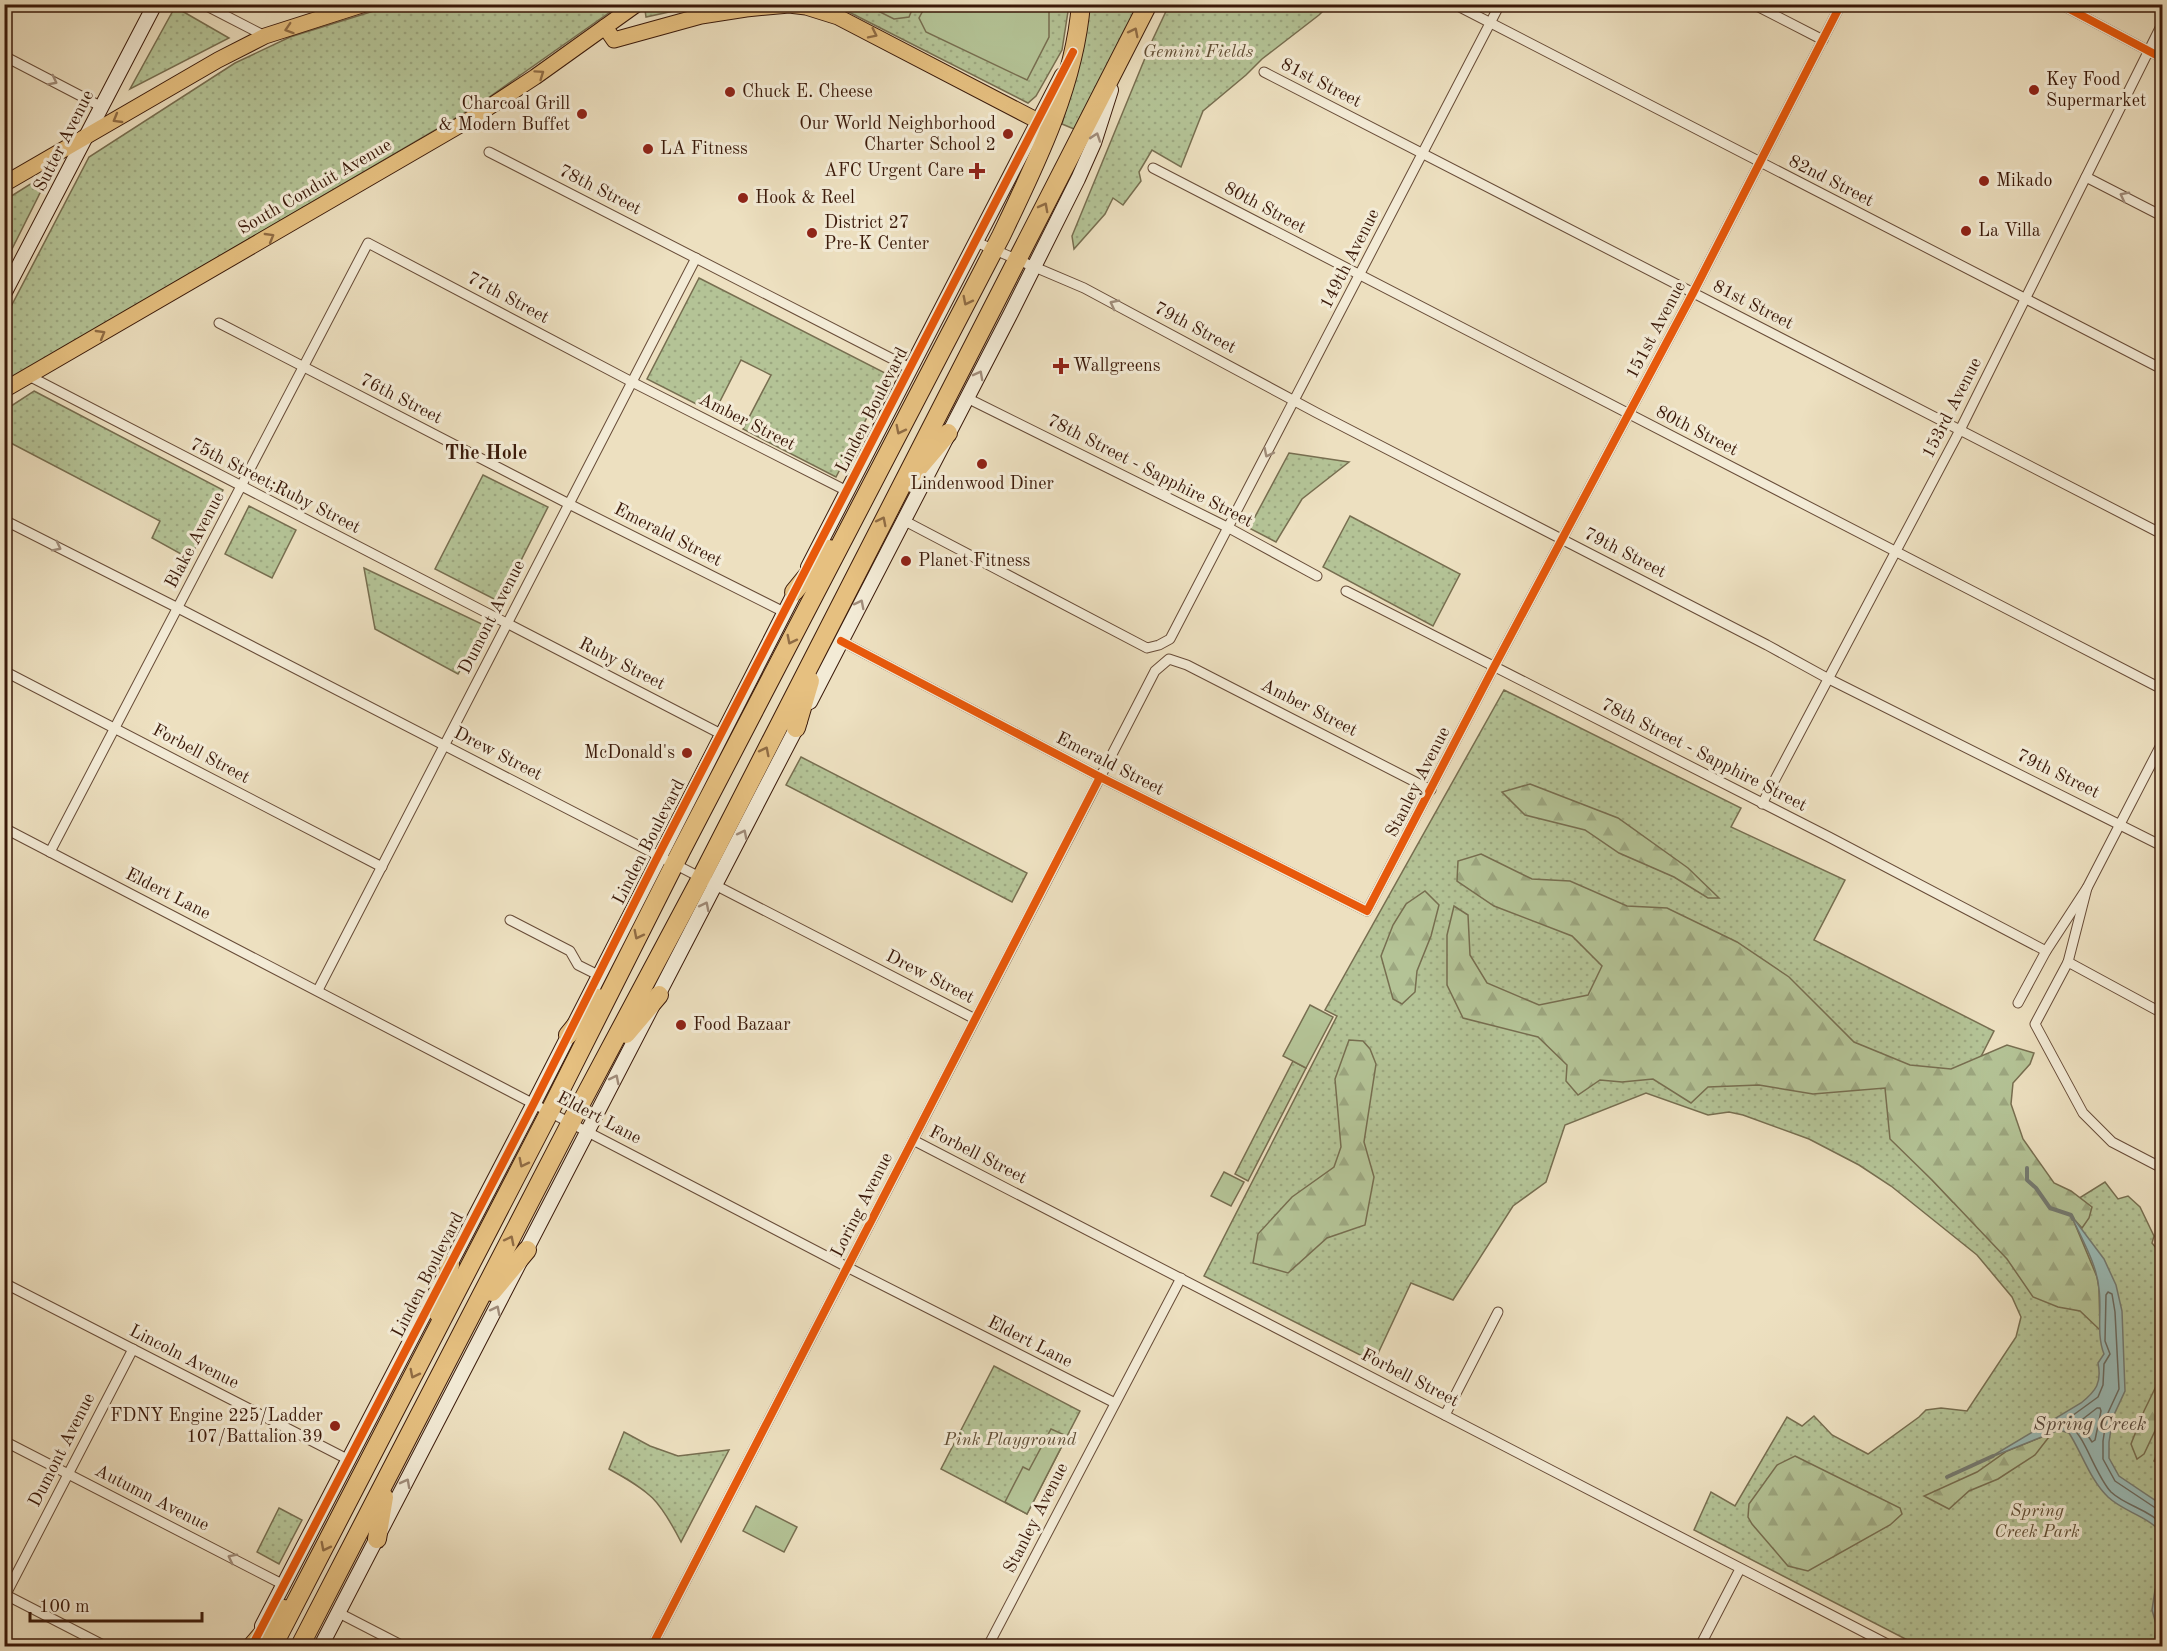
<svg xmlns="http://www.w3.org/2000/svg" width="2167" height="1651" viewBox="0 0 2167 1651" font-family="'Old Standard TT',serif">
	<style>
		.green { fill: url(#green-dots); stroke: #776e50; stroke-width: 1.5 }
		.forest { fill: url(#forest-firs); stroke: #776e50; stroke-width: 1.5 }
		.pitch { fill: #b4c396; stroke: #776e50; stroke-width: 1.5 }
		.water { fill: #9abcb8; stroke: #747b72; stroke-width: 1.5 }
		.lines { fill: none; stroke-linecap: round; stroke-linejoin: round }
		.shore { stroke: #6a6a60; stroke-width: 1.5 }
		.stream { stroke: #747b72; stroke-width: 4 }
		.street-casing { stroke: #674b37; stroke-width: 11 }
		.secondary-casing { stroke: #3a1909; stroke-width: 16 }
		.primary-casing { stroke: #3a1909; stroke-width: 17 }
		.highway-casing { stroke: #3a1909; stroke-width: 20 }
		.street { stroke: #f3ebd6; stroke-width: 9 }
		.secondary { stroke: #f3ebd6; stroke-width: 14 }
		.primary { stroke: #e6c080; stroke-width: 15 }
		.highway { stroke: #e6c080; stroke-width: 18 }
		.cycleway-casing { stroke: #f3ebd6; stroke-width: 11 }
		.cycleway { stroke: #e8590c; stroke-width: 8 }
		.oneway { stroke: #906c44 }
		.oneway2 { stroke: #a08c7a }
		.poi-dot { fill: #8f2418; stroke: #f3ebd6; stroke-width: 2 }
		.labels { text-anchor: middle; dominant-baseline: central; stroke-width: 6; stroke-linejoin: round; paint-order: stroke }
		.park-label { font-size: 18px; font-style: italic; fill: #5f4c33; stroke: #f3ebd6 }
		.poi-label { font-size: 18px; fill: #3a1909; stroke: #f3ebd6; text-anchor: start }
		.street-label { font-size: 18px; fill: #3a1909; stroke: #f3ebd6 }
		.neighbourhood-label { font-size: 20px; font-weight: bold; fill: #3a1909; stroke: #f3ebd6 }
		.water-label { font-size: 20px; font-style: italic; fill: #574a3e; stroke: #f3ebd6 }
	</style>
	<defs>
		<pattern id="green-dots" width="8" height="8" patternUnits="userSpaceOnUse" patternTransform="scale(1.5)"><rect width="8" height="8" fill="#b4c396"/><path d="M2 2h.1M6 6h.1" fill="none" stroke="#9ca780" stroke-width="1.8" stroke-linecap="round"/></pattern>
		<pattern id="forest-firs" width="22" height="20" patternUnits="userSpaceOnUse" patternTransform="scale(1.5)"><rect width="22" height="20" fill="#b4c396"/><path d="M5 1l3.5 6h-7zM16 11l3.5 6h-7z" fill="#9ca780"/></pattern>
	</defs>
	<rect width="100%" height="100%" fill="#ede0c0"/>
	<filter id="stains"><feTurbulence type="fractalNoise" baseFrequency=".00333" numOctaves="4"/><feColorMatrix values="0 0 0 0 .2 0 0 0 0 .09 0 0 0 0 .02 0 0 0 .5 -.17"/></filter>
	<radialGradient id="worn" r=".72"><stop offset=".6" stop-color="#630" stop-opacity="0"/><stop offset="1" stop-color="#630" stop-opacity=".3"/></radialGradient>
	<g class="green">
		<polygon points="393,5 620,5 478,105 5,382 4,320 89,157 235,63 290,37"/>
		<polygon points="652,5 652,4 701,5 646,17 645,10"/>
		<polygon points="835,5 1069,5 1062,50 1036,96 1028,103"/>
		<polygon points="1089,5 1138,5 1074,129 1062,124 1081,53"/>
		<polygon points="1169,5 1329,5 1319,15 1262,59 1246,75 1203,111 1181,167 1152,150 1139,172 1141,181 1123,205 1113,198 1105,214 1074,249 1072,236 1152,41"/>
		<polygon points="175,7 229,38 130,89"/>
		<polygon points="40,178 44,185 5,263 5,200"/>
		<polygon points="699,278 889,375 836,477 743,429 771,375 741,360 714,413 647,379"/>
		<polygon points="34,391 223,490 190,559 152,538 160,521 5,440 5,410"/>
		<polygon points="1289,453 1349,462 1302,499 1276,542 1249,528"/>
		<polygon points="483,475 548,507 500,602 435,569"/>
		<polygon points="249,506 296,530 272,578 225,554"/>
		<polygon points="1350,516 1460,574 1433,626 1323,567"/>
		<polygon points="364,568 486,626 458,674 375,629"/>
		<polygon points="1504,690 1741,808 1731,827 1845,880 1814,940 1994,1031 1923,1170 1953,1202 2057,1212 2105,1182 2118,1199 2128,1196 2140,1207 2154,1236 2152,1243 2162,1255 2162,1443 2154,1461 2162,1466 2162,1646 1919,1646 1694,1530 1711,1492 1735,1506 1787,1417 1802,1426 1814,1416 1832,1435 1868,1454 1919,1417 1926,1410 1941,1408 1967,1411 2016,1337 2021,1317 2012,1297 1977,1255 1891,1186 1859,1165 1809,1139 1743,1115 1729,1112 1708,1115 1646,1093 1565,1125 1546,1182 1513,1206 1453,1300 1411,1283 1374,1362 1204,1276 1337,1016 1325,1010"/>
		<polygon points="801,757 1027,873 1012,902 786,785"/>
		<polygon points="1293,1061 1306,1068 1248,1181 1235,1174"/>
		<polygon points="994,1366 1080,1411 1027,1514 941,1469"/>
		<path d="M624 1432 650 1446 678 1456 729 1450 681 1542C659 1499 651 1492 609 1469Z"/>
		<polygon points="279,1508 302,1520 279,1564 257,1552"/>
	</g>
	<g class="forest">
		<polygon points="1530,784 1618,818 1688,868 1719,898 1708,898 1674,877 1619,853 1585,830 1525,815 1502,792"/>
		<polygon points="1481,854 1532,879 1570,881 1627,906 1667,908 1737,942 1789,977 1854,1042 1910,1065 1951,1069 2007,1045 2034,1053 2030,1064 2013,1083 2011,1104 2023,1139 2054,1183 2071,1191 2092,1207 2089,1218 2082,1228 2072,1217 2097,1277 2099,1288 2100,1330 2080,1311 2058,1307 2033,1297 2007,1259 1932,1180 1890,1139 1885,1088 1813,1094 1759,1085 1708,1087 1691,1103 1653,1079 1622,1082 1600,1080 1578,1095 1566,1081 1567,1065 1538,1037 1463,1018 1447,985 1447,935 1454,906 1468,915 1470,955 1487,983 1539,1005 1588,995 1602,966 1572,936 1494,906 1457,881 1458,861"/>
		<polygon points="1425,891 1439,905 1431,936 1417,971 1415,992 1402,1004 1393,999 1381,956 1393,925 1406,904"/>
		<polygon points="1349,1040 1363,1041 1370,1049 1376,1064 1364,1142 1374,1177 1365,1225 1327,1238 1288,1273 1253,1263 1258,1234 1292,1197 1334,1167 1341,1147 1335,1079"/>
		<polygon points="2162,1374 2162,1416 2144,1454 2137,1459 2131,1444 2144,1411"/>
		<polygon points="2052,1433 2035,1455 1998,1479 1969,1491 1949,1509 1924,1496 1977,1472 2007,1451"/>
		<polygon points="1795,1456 1900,1508 1902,1514 1890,1525 1808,1571 1788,1566 1752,1524 1748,1517 1749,1504 1777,1465"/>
	</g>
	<g class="pitch">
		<polygon points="1049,4 1049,37 1027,80 926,32 919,18 926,5"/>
		<polygon points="866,5 914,5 909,17 894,19"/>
		<polygon points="1310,1005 1333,1017 1306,1068 1283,1056"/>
		<polygon points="1224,1172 1244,1182 1231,1206 1211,1196"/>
		<polygon points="1051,1429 1067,1436 1027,1514 1005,1502 1023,1467 1029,1470"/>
		<polygon points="756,1506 797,1527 784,1552 743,1531"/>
	</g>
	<g class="water">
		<path d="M2071 1215 2104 1259 2116 1285 2122 1311 2125 1391 2113 1417 2109 1442V1458L2119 1476 2162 1505V1533C2146 1515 2124 1512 2108 1497 2090 1480 2082 1453 2069 1433L2059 1430 1989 1458 2081 1403C2096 1391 2102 1383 2098 1363L2104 1354C2096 1334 2102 1311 2099 1289 2097 1264 2081 1238 2071 1215Z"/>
		<polygon points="2162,1574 2162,1646 2154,1646 2156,1624 2152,1610 2155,1590"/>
	</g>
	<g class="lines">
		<g class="shore">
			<polygon points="2097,1408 2100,1408 2101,1411 2095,1440 2092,1442 2079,1422"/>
			<path d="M2162 1510 2157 1509 2115 1481 2103 1459V1441L2107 1415 2119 1389 2115 1312 2112 1294 2108 1292 2106 1295 2105 1341 2110 1354 2104 1364 2103 1385 2098 1397 2065 1421 2064 1423C2067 1425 2070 1426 2072 1428 2085 1437 2096 1476 2111 1492 2126 1506 2148 1509 2162 1524"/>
			<polyline points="2160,1646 2162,1624 2158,1609 2162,1588"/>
		</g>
		<g class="stream">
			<polyline points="2027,1168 2027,1180 2036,1188 2050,1208 2071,1215 2073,1219"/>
			<polyline points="1947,1477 1993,1456"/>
		</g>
		<defs>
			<g id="street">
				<polyline points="203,4 265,36"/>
				<polyline points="1454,4 2162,369"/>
				<polyline points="1753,4 1823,40"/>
				<polyline points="2060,4 2162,58"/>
				<polyline points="4,56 102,107"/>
				<polyline points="1264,72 2162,534"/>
				<polyline points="489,152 910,368"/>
				<polyline points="1153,168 2162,689"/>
				<polyline points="2086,177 2162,216"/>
				<polyline points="976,242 1084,288 1317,413 1767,645 1827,678 2162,846"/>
				<polyline points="219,323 569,504 784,612"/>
				<polyline points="29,376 721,734"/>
				<polyline points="967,398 1229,528 1317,576"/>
				<polyline points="4,520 178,608 975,1019"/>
				<polyline points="903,520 1147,648 1159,645 1170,639 1500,4"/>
				<polyline points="1346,591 1829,837 2046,951"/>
				<polyline points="841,641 1100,777 1367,911 1494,667 1693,293 1841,4"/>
				<polyline points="4,671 382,867"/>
				<polyline points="1762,804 1960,430 2162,24"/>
				<polyline points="4,828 847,1267 1115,1403"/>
				<polyline points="50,852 368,243 632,382 847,491"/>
				<polyline points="2087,888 2068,962 2035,1024 2083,1113 2112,1142 2162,1168"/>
				<polyline points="510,920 570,951 578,965 598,975"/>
				<polyline points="2068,962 2162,1013"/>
				<polyline points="318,990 696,258"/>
				<polyline points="2018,1003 2046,951 2087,888 2162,743"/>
				<polyline points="913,1140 1891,1646"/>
				<polyline points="4,1283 349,1460"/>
				<polyline points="1445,1415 1498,1312"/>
				<polyline points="4,1441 284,1585"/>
				<polyline points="4,1594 105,1646"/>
				<polyline points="4,1598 133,1349"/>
				<polyline points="339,1613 403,1646"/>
				<polyline points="652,1646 1155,671 1169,659 1187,665 1431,790"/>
				<polyline points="988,1646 1181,1278"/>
				<polyline points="1700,1646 1740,1569"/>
			</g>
			<g id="secondary">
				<polyline points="4,294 155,4"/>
				<polyline points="808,567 1062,75"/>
				<polyline points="810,702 1011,313 1078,179 1094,143 1111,90"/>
				<polyline points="262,1626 534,1103 799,584"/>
				<polyline points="321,1646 800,721"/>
			</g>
			<g id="primary">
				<polyline points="605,27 614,40 701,16 746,9 789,5 806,7 838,17 1038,121"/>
				<polyline points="4,184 218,60 265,36 365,4"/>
				<polyline points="4,390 474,117 535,77 637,4"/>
			</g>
			<g id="highway">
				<polyline points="915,472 948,433"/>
				<polyline points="794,592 829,549"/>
				<polyline points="796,728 810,681"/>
				<polyline points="626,1034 659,995"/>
				<polyline points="568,1035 598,998"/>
				<polyline points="492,1292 527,1250"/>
				<polyline points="438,1313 450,1265"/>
				<polyline points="377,1539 384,1497"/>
				<polyline points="252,1646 284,1609"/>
				<path d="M273 1646 550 1111 681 851 1001 236C1036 163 1074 87 1081 4"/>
				<polyline points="300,1646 571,1122 701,878 1148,4"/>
			</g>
		</defs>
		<use href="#street" class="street-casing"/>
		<use href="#secondary" class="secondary-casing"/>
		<use href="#primary" class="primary-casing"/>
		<use href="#highway" class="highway-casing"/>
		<use href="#street" class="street"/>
		<use href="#secondary" class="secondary"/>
		<use href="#primary" class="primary"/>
		<use href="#highway" class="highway"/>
		<defs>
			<g id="cycleway">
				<polyline points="2060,4 2162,58"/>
				<polyline points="841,641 1100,777 1367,911 1494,667 1693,293 1841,4"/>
				<polyline points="252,1646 534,1103 658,856 1073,52"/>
				<polyline points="652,1646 1100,777"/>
			</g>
		</defs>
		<use href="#cycleway" class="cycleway-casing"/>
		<use href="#cycleway" class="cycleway"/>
	</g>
	<defs><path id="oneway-chevron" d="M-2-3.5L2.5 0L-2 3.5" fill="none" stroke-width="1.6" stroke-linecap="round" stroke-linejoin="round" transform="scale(1.5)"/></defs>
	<g class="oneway">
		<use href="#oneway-chevron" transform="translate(289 29) rotate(162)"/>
		<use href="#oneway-chevron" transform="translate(1134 32) rotate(-63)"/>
		<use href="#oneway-chevron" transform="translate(873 34) rotate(26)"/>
		<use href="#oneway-chevron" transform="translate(540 74) rotate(-35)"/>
		<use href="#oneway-chevron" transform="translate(117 119) rotate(150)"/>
		<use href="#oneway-chevron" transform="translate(1044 207) rotate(-62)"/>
		<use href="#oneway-chevron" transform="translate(270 237) rotate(-30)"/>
		<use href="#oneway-chevron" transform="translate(967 301) rotate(117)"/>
		<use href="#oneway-chevron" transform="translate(101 334) rotate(-30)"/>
		<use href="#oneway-chevron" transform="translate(900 430) rotate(117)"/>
		<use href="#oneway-chevron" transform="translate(882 521) rotate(-63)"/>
		<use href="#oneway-chevron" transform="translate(791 640) rotate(117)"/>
		<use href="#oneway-chevron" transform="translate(765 751) rotate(-63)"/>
		<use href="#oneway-chevron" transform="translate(638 935) rotate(117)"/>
		<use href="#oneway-chevron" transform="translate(523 1163) rotate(117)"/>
		<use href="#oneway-chevron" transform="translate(510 1240) rotate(-63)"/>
		<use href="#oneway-chevron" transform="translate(414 1374) rotate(117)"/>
		<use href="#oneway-chevron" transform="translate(325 1547) rotate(117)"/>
	</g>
	<g class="oneway2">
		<use href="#oneway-chevron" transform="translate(53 81) rotate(27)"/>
		<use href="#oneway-chevron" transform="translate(1096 137) rotate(-71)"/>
		<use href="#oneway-chevron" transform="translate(2124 196) rotate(-153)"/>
		<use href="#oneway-chevron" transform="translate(1114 304) rotate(-153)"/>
		<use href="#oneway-chevron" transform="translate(979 375) rotate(-62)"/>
		<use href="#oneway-chevron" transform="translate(1268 453) rotate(117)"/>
		<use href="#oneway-chevron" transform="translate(57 547) rotate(27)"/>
		<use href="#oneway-chevron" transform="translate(860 604) rotate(-63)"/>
		<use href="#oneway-chevron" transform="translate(743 834) rotate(-63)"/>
		<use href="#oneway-chevron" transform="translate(705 906) rotate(-63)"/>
		<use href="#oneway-chevron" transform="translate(615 1079) rotate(-63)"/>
		<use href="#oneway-chevron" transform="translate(496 1310) rotate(-63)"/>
		<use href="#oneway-chevron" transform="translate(406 1483) rotate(-62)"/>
		<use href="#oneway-chevron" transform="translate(232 1558) rotate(-153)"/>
	</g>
	<g class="poi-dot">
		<circle cx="2034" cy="90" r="6"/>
		<circle cx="730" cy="92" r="6"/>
		<circle cx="582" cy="114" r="6"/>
		<circle cx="1008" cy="134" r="6"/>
		<circle cx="648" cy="149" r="6"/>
		<path d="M974 162h6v6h6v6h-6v6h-6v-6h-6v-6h6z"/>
		<circle cx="1984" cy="181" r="6"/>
		<circle cx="743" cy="198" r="6"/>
		<circle cx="1966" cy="231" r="6"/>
		<circle cx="812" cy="233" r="6"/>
		<path d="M1058 357h6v6h6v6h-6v6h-6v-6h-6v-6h6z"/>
		<circle cx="982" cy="464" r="6"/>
		<circle cx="906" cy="561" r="6"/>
		<circle cx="687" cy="753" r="6"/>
		<circle cx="681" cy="1025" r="6"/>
		<circle cx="335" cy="1426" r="6"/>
	</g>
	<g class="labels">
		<g class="park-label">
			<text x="1198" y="52">Gemini Fields</text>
			<text x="1010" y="1440">Pink Playground</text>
			<text x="2037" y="1511">Spring<tspan x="2037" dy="21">Creek Park</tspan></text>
		</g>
		<g class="poi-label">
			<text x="2046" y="80">Key Food<tspan x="2046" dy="21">Supermarket</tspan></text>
			<text x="742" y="92">Chuck E. Cheese</text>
			<text x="570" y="104" text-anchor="end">Charcoal Grill<tspan x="570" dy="21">&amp; Modern Buffet</tspan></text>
			<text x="996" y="124" text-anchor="end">Our World Neighborhood<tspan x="996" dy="21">Charter School 2</tspan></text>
			<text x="660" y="149">LA Fitness</text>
			<text x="964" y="171" text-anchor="end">AFC Urgent Care</text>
			<text x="1996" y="181">Mikado</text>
			<text x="755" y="198">Hook &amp; Reel</text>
			<text x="824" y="223">District 27<tspan x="824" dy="21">Pre-K Center</tspan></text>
			<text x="1978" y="231">La Villa</text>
			<text x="1073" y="366">Wallgreens</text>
			<text x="982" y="484" text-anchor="middle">Lindenwood Diner</text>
			<text x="918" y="561">Planet Fitness</text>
			<text x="675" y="753" text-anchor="end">McDonald's</text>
			<text x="693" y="1025">Food Bazaar</text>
			<text x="323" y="1416" text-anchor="end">FDNY Engine 225/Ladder<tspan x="323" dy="21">107/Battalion 39</tspan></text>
		</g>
		<g class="street-label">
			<text transform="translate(1321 83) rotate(27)">81st Street</text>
			<text transform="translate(64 141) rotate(-63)">Sutter Avenue</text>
			<text transform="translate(1831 181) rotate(27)">82nd Street</text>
			<text transform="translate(315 187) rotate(-30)">South Conduit Avenue</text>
			<text transform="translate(600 190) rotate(27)">78th Street</text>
			<text transform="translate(1265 208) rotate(28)">80th Street</text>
			<text transform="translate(1350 259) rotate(-63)">149th Avenue</text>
			<text transform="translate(508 298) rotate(28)">77th Street</text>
			<text transform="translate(1753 305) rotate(27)">81st Street</text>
			<text transform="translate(1195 328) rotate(28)">79th Street</text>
			<text transform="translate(1656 330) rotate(-62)">151st Avenue</text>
			<text transform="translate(401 399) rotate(27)">76th Street</text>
			<text transform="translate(1952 408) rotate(-63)">153rd Avenue</text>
			<text transform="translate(872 410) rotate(-63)">Linden Boulevard</text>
			<text transform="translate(747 422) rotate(27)">Amber Street</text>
			<text transform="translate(1697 431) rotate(27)">80th Street</text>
			<text transform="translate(1150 471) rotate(27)">78th Street - Sapphire Street</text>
			<text transform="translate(275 486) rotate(27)">75th Street;Ruby Street</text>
			<text transform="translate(668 535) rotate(27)">Emerald Street</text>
			<text transform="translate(195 540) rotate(-62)">Blake Avenue</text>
			<text transform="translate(1625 553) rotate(27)">79th Street</text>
			<text transform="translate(492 617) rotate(-63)">Dumont Avenue</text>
			<text transform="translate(622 664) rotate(27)">Ruby Street</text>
			<text transform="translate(1309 708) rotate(27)">Amber Street</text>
			<text transform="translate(201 754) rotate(28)">Forbell Street</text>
			<text transform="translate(498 754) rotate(27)">Drew Street</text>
			<text transform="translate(1704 755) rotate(27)">78th Street - Sapphire Street</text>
			<text transform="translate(1110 764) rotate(27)">Emerald Street</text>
			<text transform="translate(2058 774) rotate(26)">79th Street</text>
			<text transform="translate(1418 782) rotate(-63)">Stanley Avenue</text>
			<text transform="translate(649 842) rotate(-63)">Linden Boulevard</text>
			<text transform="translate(168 894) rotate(27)">Eldert Lane</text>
			<text transform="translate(930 977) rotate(27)">Drew Street</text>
			<text transform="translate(599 1118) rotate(28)">Eldert Lane</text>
			<text transform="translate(978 1155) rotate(27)">Forbell Street</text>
			<text transform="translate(862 1205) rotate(-63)">Loring Avenue</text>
			<text transform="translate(428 1275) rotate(-63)">Linden Boulevard</text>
			<text transform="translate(1030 1342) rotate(27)">Eldert Lane</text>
			<text transform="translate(184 1357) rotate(27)">Lincoln Avenue</text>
			<text transform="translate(1410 1378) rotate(27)">Forbell Street</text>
			<text transform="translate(62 1450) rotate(-63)">Dumont Avenue</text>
			<text transform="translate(152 1498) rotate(27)">Autumn Avenue</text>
			<text transform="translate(1036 1518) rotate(-63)">Stanley Avenue</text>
		</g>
		<g class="neighbourhood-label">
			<text x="486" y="454">The Hole</text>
		</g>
		<g class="water-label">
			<text x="2090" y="1425">Spring Creek</text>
		</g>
	</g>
	<rect width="2167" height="1651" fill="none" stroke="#ede0c0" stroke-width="24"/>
	<rect x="6" y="6" width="2155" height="1639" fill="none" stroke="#3a1909" stroke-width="3"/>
	<rect x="12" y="12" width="2143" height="1627" fill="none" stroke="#3a1909" stroke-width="1.5"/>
	<path d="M30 1612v9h172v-9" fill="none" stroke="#3a1909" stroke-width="3"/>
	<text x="39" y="1612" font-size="18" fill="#3a1909" stroke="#f3ebd6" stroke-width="4.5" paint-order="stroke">100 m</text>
	<rect width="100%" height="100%" filter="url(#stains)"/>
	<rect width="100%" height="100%" fill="url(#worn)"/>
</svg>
